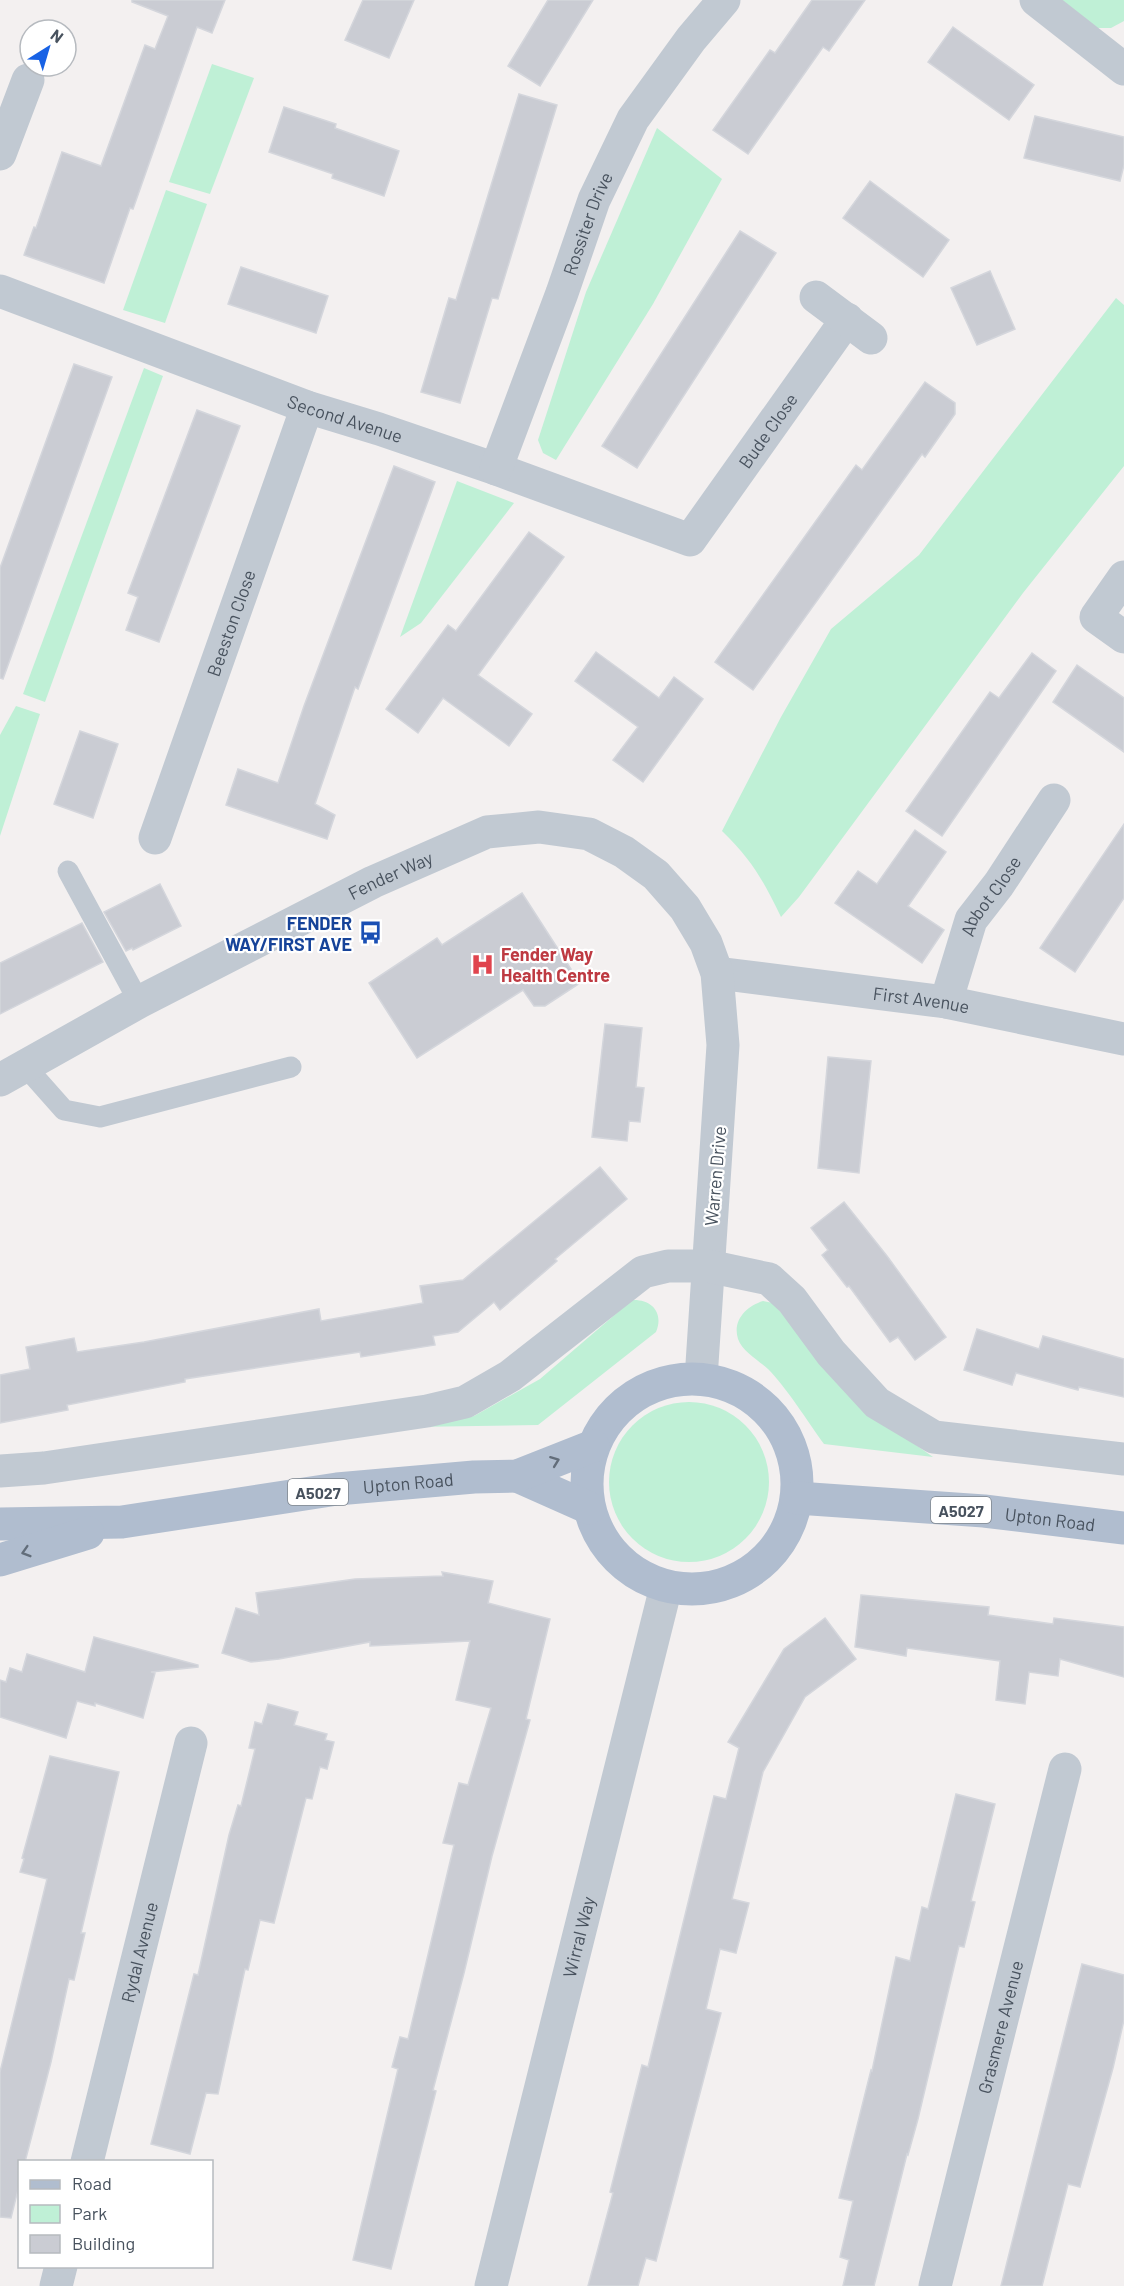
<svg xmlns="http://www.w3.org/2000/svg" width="1124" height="2286" viewBox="0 0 1124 2286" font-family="Barlow,sans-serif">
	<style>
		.green { fill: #bff0d6 }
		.building { fill: #caccd3; stroke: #d4d6dc; stroke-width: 1.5 }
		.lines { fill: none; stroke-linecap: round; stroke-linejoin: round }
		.service { stroke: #c1c9d2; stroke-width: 21 }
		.minor { stroke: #c1c9d2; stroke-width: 33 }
		.primary { stroke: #b0bdcf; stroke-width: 33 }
		.oneway { stroke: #626d7a }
		.labels { text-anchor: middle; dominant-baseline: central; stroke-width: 4.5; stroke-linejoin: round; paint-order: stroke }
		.shield { fill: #fff; stroke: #7f868e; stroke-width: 1.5 }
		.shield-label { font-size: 16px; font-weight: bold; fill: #48525e }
		.street-label { font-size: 18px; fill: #48525e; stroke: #fff }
		.transit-label { font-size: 18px; font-weight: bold; fill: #164399; stroke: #fff; text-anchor: end }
		.health-label { font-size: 18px; font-weight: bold; fill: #be3a42; stroke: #fff; text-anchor: start }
	</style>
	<rect width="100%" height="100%" fill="#f3f0f0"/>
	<g class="green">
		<polygon points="1062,0 1124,0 1124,21 1111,28 1097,28"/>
		<polygon points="212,64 254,78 210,194 169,182"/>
		<polygon points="657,128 722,179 653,304 556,460 543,453 538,440 586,292"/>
		<polygon points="166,190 207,204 165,323 123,310"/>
		<path d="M1116 298 1124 305V466L1023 593 799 897 781 917C763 880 752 860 722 831L781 717 831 629 919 555Z"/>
		<polygon points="144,368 163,376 45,702 23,694"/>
		<polygon points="457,481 514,503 421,623 400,637"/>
		<polygon points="16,706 40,714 0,836 0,735"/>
		<path d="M632 1300C652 1299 664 1313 656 1332L538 1425 411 1427 474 1416 540 1379Z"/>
		<path d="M763 1301 773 1303 864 1408 933 1457 824 1444C808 1422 786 1387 768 1369 758 1360 742 1351 738 1339 732 1320 747 1306 763 1301Z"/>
		<circle cx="689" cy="1482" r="80"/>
	</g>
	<g class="building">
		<polygon points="132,0 225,0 212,33 197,27 133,209 130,208 104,283 24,255 34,227 36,228 62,152 101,166 145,45 155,49 168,16 132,2"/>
		<polygon points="363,0 414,0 389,58 345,40"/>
		<polygon points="548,0 593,0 540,86 508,66"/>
		<polygon points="812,0 865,0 829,51 823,47 748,154 713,130 770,50 775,53"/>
		<polygon points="953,27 1034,85 1009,120 928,62"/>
		<polygon points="519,94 557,105 498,299 492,298 460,403 421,392 449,298 456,300"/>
		<polygon points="284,107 336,124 335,128 399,151 384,196 332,178 333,174 269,152"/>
		<polygon points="1035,116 1124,137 1124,165 1120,181 1024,158"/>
		<polygon points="870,181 949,240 923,277 843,218"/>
		<polygon points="740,231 776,253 637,468 602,446"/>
		<polygon points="241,267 328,296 316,333 228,304"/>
		<polygon points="990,271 1015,329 977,345 951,288"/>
		<polygon points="74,364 112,377 3,679 0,678 0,568"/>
		<polygon points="925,382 955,403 955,414 925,457 922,454 753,690 715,662 856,465 862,470"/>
		<polygon points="197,410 240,426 159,642 126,630 138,597 128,593"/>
		<polygon points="394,466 435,482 358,689 355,687 315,804 335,815 327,839 226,805 238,769 278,783 304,706"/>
		<polygon points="529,532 564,557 478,675 532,714 509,746 443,698 418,733 386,709 448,625 456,631"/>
		<polygon points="596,652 659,698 674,677 703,699 643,782 613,760 638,727 575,681"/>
		<polygon points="1032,653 1056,671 942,836 906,811 990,692 999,698"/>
		<polygon points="1077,665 1124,698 1124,752 1053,702"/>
		<polygon points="80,731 118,744 93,818 54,804"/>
		<polygon points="1124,824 1124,898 1075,972 1040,948"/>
		<polygon points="915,830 946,852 908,906 944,930 922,963 835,903 858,871 877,884"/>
		<polygon points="160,884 181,926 133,950 132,948 126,951 104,912"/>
		<polygon points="522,893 580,983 545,1006 534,1006 523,990 417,1058 369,983 437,938 442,945"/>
		<polygon points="82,923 103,962 0,1014 0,963"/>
		<polygon points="605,1024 642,1028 636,1087 644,1088 640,1122 629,1121 627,1141 592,1137"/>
		<polygon points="828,1057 871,1061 859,1173 818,1168"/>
		<polygon points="600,1167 627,1199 555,1259 557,1261 500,1310 494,1302 458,1332 433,1336 435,1345 361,1357 360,1352 185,1379 185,1382 67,1405 68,1410 0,1423 0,1375 30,1369 26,1347 74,1338 77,1352 144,1342 319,1309 321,1321 423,1303 420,1286 463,1280"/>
		<polygon points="844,1202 887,1256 946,1337 915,1360 898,1337 890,1342 849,1286 847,1287 822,1255 828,1250 811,1228"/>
		<polygon points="977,1329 1039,1349 1043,1336 1124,1359 1124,1397 1079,1387 1078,1390 1016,1373 1012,1385 964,1370"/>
		<polygon points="442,1572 493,1581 488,1603 550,1619 526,1719 530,1720 492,1856 464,1973 433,2090 436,2091 391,2269 353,2260 398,2069 392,2067 400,2037 408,2039 454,1845 443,1843 459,1783 468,1785 491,1708 456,1700 470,1641 370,1646 370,1642 279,1659 251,1662 222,1653 236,1608 259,1615 256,1593 355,1579 443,1576"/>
		<polygon points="861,1595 989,1607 988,1615 1053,1624 1054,1618 1124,1627 1124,1677 1060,1659 1058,1676 1029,1672 1025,1704 996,1700 1000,1661 907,1648 906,1656 855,1647"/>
		<polygon points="825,1618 856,1659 805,1697 763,1772 732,1899 749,1903 736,1953 720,1949 706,2009 721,2013 656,2261 646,2258 638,2286 588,2286 613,2193 610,2192 642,2065 648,2067 714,1796 726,1799 739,1748 728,1742 784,1649"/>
		<polygon points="94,1637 198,1665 198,1667 151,1672 155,1673 143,1718 95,1703 95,1706 77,1701 66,1738 0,1717 0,1680 6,1682 10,1668 22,1672 27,1654 85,1672"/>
		<polygon points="268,1704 298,1712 294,1725 327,1734 325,1740 334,1742 327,1769 320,1767 312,1799 306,1798 274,1923 260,1920 248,1970 245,1969 218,2094 206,2093 190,2154 151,2144 194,1974 198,1975 229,1835 238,1805 241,1806 255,1749 249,1748 255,1722 262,1724"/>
		<polygon points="50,1756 119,1772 81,1933 85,1933 74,1980 69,1979 51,2062 25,2162 20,2162 20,2182 11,2218 0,2217 0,2072 47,1879 20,1872 24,1859 22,1858"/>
		<polygon points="956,1794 995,1804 971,1901 975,1902 964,1947 959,1946 918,2119 908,2155 907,2154 874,2286 843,2286 849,2260 840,2257 853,2201 839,2198 871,2070 872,2071 896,1957 910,1961 922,1907 928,1909"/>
		<polygon points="1082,1964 1124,1975 1124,2020 1113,2068 1080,2187 1068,2184 1042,2286 1001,2286"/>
	</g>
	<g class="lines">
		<g class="service">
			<polyline points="68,871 139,1002"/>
			<polyline points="25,1066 64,1110 100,1117 291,1067"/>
		</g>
		<g class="minor">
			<polyline points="1036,0 1124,69"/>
			<polyline points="0,154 28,80"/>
			<path id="s1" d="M0 291 307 407 379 429 496 469 690 540 847 319"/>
			<polyline points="816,297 871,338"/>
			<path id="s2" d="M496 469 562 293 594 200 633 119 691 39 724 0"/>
			<polyline points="1124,577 1096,617 1124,637"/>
			<path id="s3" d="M155 838 307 407"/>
			<path id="s4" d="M717 973 946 1002 1124 1039"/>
			<path id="s5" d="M946 1002 971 920 999 884 1054 800"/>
			<path id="s6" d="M0 1080 139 1002 373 882 487 832 539 827 589 834 624 852 656 875 685 908 706 943 717 973 723 1045 701 1379"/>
			<polyline points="0,1471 44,1468 427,1411 465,1402 510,1376 643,1272 668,1266 708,1266 769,1279 792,1300 831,1353 877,1403 934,1437 1124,1459"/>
			<path id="s7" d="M87 2162 191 1743"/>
			<polyline points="56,2286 61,2266"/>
			<path id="s8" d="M491 2286 666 1587"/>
			<path id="s9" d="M935 2286 1065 1769"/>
		</g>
		<g class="primary">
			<circle cx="692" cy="1484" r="105"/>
			<polyline points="517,1476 589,1508"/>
			<path id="s10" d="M797 1498 984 1511 1124 1528"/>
			<path id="s11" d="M0 1524 122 1522 337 1489 474 1477 517 1476 593 1446"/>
			<polyline points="0,1560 88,1533"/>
		</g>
	</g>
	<defs><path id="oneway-chevron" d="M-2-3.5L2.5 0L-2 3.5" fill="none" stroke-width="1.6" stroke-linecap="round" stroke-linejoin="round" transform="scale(1.5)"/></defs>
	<g class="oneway">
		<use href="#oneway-chevron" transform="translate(555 1461) rotate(-21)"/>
		<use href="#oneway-chevron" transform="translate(26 1552) rotate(163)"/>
	</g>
	<defs>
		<symbol id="bus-bare" viewBox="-9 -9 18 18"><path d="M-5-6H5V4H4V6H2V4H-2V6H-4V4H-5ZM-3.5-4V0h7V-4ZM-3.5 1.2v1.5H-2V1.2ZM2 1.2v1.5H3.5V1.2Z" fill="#1a4fb4" stroke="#fff" stroke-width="2.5" paint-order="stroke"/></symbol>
		<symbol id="hospital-bare" viewBox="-9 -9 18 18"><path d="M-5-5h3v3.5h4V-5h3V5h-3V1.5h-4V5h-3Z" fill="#e0444e" stroke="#fff" stroke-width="2.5" paint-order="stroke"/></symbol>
	</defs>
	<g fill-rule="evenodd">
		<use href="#bus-bare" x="354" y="916" width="33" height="33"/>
		<use href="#hospital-bare" x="466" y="948" width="33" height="33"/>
	</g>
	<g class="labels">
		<g class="shield">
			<rect x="288" y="1479" width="60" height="26" rx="4.5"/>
			<rect x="931" y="1497" width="60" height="26" rx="4.5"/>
		</g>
		<g class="shield-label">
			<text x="318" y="1492">A5027</text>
			<text x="961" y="1510">A5027</text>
		</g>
		<g class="street-label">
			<text stroke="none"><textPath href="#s2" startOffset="262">Rossiter Drive</textPath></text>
			<text stroke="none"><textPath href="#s1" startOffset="368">Second Avenue</textPath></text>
			<text stroke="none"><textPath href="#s1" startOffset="868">Bude Close</textPath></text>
			<text stroke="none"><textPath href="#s3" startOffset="228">Beeston Close</textPath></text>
			<text stroke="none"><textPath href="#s6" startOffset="441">Fender Way</textPath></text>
			<text stroke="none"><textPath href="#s5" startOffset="116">Abbot Close</textPath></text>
			<text stroke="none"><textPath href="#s4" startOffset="206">First Avenue</textPath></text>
			<text transform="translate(715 1176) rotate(-85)">Warren Drive</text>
			<text stroke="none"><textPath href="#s11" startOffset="411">Upton Road</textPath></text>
			<text stroke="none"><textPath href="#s10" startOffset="254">Upton Road</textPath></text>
			<text stroke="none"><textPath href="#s8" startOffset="360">Wirral Way</textPath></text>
			<text stroke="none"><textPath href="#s7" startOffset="216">Rydal Avenue</textPath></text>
			<text stroke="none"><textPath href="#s9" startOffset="267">Grasmere Avenue</textPath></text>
		</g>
		<g class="transit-label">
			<text x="352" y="923">FENDER<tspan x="352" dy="21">WAY/FIRST AVE</tspan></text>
		</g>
		<g class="health-label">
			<text x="501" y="954">Fender Way<tspan x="501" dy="21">Health Centre</tspan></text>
		</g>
	</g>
	<rect x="18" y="2160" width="195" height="108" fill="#ffffff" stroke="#b6babf" stroke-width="1.5"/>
	<rect x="30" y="2180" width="30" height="9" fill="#b0bdcf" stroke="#b6babf" stroke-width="1.5"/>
	<text x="72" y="2190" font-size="18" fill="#48525e">Road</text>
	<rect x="30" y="2205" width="30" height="18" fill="#bff0d6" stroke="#b6babf" stroke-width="1.5"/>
	<text x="72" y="2220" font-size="18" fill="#48525e">Park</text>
	<rect x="30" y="2235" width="30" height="18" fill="#caccd3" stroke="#b6babf" stroke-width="1.5"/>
	<text x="72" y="2250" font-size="18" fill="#48525e">Building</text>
	<g transform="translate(48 48) rotate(37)"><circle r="28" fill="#ffffff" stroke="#b6babf" stroke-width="1.5"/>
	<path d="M0-4.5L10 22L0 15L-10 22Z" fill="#1862e5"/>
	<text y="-9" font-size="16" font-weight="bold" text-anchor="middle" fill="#48525e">N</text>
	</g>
</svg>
